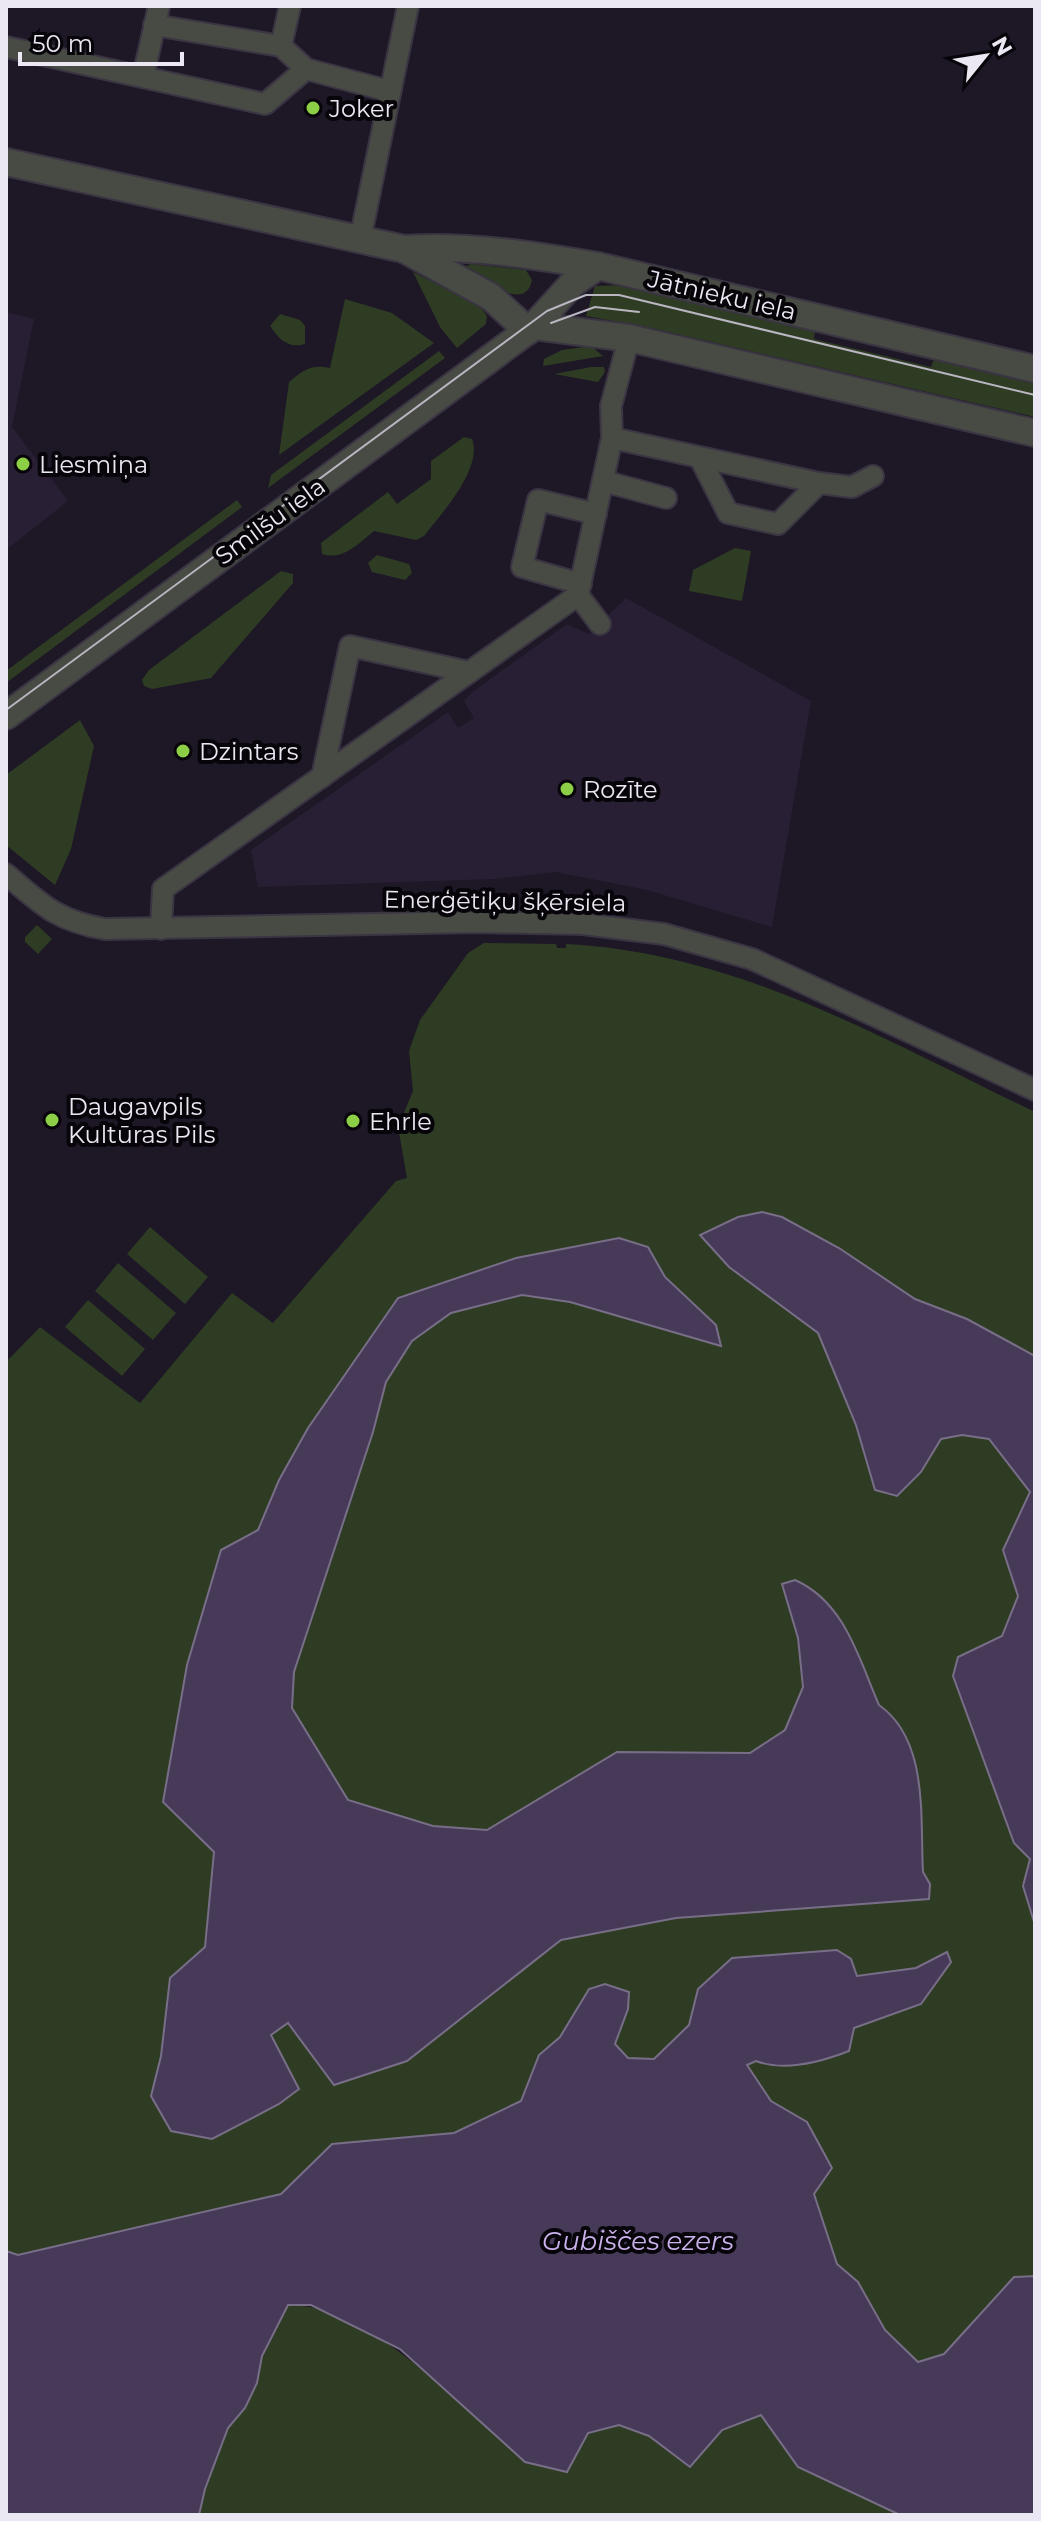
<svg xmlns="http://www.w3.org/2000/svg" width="1041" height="2521" viewBox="0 0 1041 2521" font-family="Montserrat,sans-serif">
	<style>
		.built { fill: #281f34 }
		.green { fill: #2e3c23; fill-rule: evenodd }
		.water { fill: #473a59; stroke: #786e87; stroke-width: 2 }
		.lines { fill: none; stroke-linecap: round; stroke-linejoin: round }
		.minor-casing { stroke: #3a3443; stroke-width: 24 }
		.tertiary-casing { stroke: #3a3443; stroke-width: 30 }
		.minor { stroke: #474b44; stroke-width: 20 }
		.tertiary { stroke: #474b44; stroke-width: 26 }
		.tram { stroke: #b9b5c1; stroke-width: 2 }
		.poi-dot { fill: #8cce45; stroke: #07050a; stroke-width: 3 }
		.labels { text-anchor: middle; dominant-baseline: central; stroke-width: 8; stroke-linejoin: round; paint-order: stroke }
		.poi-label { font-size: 24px; fill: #ece8f3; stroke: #07050a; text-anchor: start }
		.street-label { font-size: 24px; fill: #ece8f3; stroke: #07050a }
		.water-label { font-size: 26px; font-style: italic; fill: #cab2ec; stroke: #07050a }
	</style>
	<rect width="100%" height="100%" fill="#1d1726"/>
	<g class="built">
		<polygon points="6,312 34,319 12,427 68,501 6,550"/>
		<polygon points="626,598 811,701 772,927 647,890 556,872 494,879 258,887 251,850 448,712 458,728 474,718 464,701 472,692 567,624 589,634"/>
	</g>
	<g class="green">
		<path d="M471 264 526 270 532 280C526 312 486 282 470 273L465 267Z"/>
		<polygon points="413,272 479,305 487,316 486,324 457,348 440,327"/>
		<polygon points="622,285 815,331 814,339 931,367 934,359 1035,383 1035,417 651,328 586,316 595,286"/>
		<path d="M345 299 392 313 434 343 279 455 289 382C304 369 312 364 330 368Z"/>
		<path d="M280 314 300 320 305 326V344C288 349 279 339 270 326Z"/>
		<polygon points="591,346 603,356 543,366 544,359 562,350"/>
		<polygon points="439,351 445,358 268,488 271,475"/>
		<polygon points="591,367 604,367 605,372 598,382 554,374"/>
		<path d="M464 437 472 439C483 469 441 514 424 536L416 540 374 531C359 543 343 561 322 554L321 543 388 492 397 504 431 479V461Z"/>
		<polygon points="237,500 242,507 6,683 6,671"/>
		<polygon points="735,548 751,551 742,601 689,591 693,570"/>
		<polygon points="377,555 409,564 412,573 405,580 372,572 368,563"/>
		<polygon points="281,571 293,574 293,583 211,678 152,689 144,686 142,680 149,670"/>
		<polygon points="80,720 94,746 71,849 55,885 6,845 6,775"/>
		<polygon points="37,925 52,939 38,954 25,942 25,937"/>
		<path d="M484 943 556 944 557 948H566V944C739 953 882 1039 1035 1112V1392L729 1267 818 1333 856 1425 865 1434 909 1390 989 1439 1029 1490 1035 1452V2515H199L205 2489 228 2427 245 2408 257 2383 262 2357 288 2305C367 2303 468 2411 525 2462L454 2179 333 2144 281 2194 6 2260V1362L40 1327 140 1403 232 1293 273 1323 396 1181 407 1178 398 1127 413 1091 409 1051 420 1020 468 953ZM340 1379 365 1456 294 1672 292 1708 360 1828 379 1810 433 1826 487 1830 188 2084 250 1839Z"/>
		<polygon points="150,1227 208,1277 185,1304 127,1254"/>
		<polygon points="118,1263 176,1313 153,1340 95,1291"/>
		<polygon points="88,1300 145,1349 122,1376 65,1327"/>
	</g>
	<g class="water">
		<polygon points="762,1212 782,1217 839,1248 915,1299 967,1319 1035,1356 1035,1925 1023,1886 1030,1859 1014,1843 953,1676 958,1657 1002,1636 1018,1596 1003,1550 1030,1492 989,1439 962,1435 941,1439 921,1472 897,1496 875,1490 856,1425 818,1333 729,1267 700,1235 738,1217"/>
		<path d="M619 1238 648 1247 665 1277 716 1325 721 1346 570 1302 522 1295 451 1313 412 1341 386 1382 373 1432 294 1672 292 1708 348 1800 433 1826 487 1830 617 1752 750 1753 785 1730 803 1687 798 1638 782 1584 795 1580C845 1602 859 1659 879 1705 929 1740 920 1818 923 1872L930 1884 929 1899 676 1918 561 1940 407 2061 334 2085 288 2023 271 2035 299 2089 279 2104 212 2139 171 2131 151 2096 161 2056 170 1978 205 1947 214 1852 163 1802 187 1665 221 1550 258 1530 279 1480 308 1428 398 1298 516 1258Z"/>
		<path d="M837 1950 851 1959 857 1976 916 1968 947 1952 951 1962 921 2004 854 2028 849 2051C821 2062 785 2072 756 2061L747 2065 771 2101 807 2122 832 2168 814 2194 837 2264 858 2282 885 2330 918 2362 944 2354 1014 2277 1035 2276V2515H900L798 2467 761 2415 722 2430 690 2467 649 2436 619 2425 588 2433 567 2472 525 2462 400 2349 311 2305H288L262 2356 257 2383 245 2408 228 2428 205 2489 199 2515H6V2251L18 2255 281 2194 332 2144 454 2133 521 2101 539 2055 560 2037 589 1989 605 1984 629 1992 628 2009 615 2044 628 2058 654 2059 689 2025 698 1989 732 1958Z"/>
	</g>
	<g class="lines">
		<defs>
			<g id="minor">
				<polyline points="290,6 281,46 306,69 389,91"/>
				<polyline points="154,25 281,46"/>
				<polyline points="6,47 265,104 306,69"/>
				<polyline points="143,77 159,6"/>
				<polyline points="360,240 408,6"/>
				<polyline points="612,438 819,483 852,487 873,476"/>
				<polyline points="700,458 728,513 778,524 819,483"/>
				<polyline points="603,481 666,498"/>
				<polyline points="581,584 522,567 538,500 596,514"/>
				<polyline points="578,595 600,624"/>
				<polyline points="322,777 350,646 469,672"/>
				<path d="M6 874C42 905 57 921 105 929L476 922 583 924 664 934 752 959 1035 1090"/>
				<polyline points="161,929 163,889 578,595 612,438 611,406 629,338"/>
			</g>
			<g id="tertiary">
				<path d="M6 162 404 249C469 245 534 255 598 266L1035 369"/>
				<polyline points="404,249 491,297 528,331"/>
				<polyline points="534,326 629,338 1035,433"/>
				<polyline points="6,716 534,326 573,283 598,266"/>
			</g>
		</defs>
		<use href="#minor" class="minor-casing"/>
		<use href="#tertiary" class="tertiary-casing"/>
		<use href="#minor" class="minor"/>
		<use href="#tertiary" class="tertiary"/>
		<g class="tram">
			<polyline points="551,323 595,307 639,312"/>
			<polyline points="6,710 547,311 586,295 619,295 1035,395"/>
		</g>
	</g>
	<g class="poi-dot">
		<circle cx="313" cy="108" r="8"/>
		<circle cx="23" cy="464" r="8"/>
		<circle cx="183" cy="751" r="8"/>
		<circle cx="567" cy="789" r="8"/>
		<circle cx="52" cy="1120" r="8"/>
		<circle cx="353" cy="1121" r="8"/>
	</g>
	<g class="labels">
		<g class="poi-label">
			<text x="329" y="108">Joker</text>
			<text x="39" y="464">Liesmiņa</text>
			<text x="199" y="751">Dzintars</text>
			<text x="583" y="789">Rozīte</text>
			<text x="68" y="1106">Daugavpils<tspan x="68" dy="28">Kultūras Pils</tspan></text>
			<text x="369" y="1121">Ehrle</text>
		</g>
		<g class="street-label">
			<text transform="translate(722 295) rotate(13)">Jātnieku iela</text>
			<text transform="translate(270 521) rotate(-36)">Smilšu iela</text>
			<text transform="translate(505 901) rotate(1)">Enerģētiķu šķērsiela</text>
		</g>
		<g class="water-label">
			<text x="638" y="2241">Gubiščes ezers</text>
		</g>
	</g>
	<rect width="1041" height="2521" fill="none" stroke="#ece8f3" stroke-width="16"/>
	<g transform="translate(985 56) rotate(60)" stroke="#07050a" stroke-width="6" paint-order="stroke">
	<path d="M0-6L14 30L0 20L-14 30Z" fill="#ece8f3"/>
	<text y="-12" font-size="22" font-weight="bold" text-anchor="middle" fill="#ece8f3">N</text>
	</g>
	<path d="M20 52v12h162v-12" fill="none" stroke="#ece8f3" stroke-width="4"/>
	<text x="32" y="52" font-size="24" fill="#ece8f3" stroke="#07050a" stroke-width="6" paint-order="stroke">50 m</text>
</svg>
